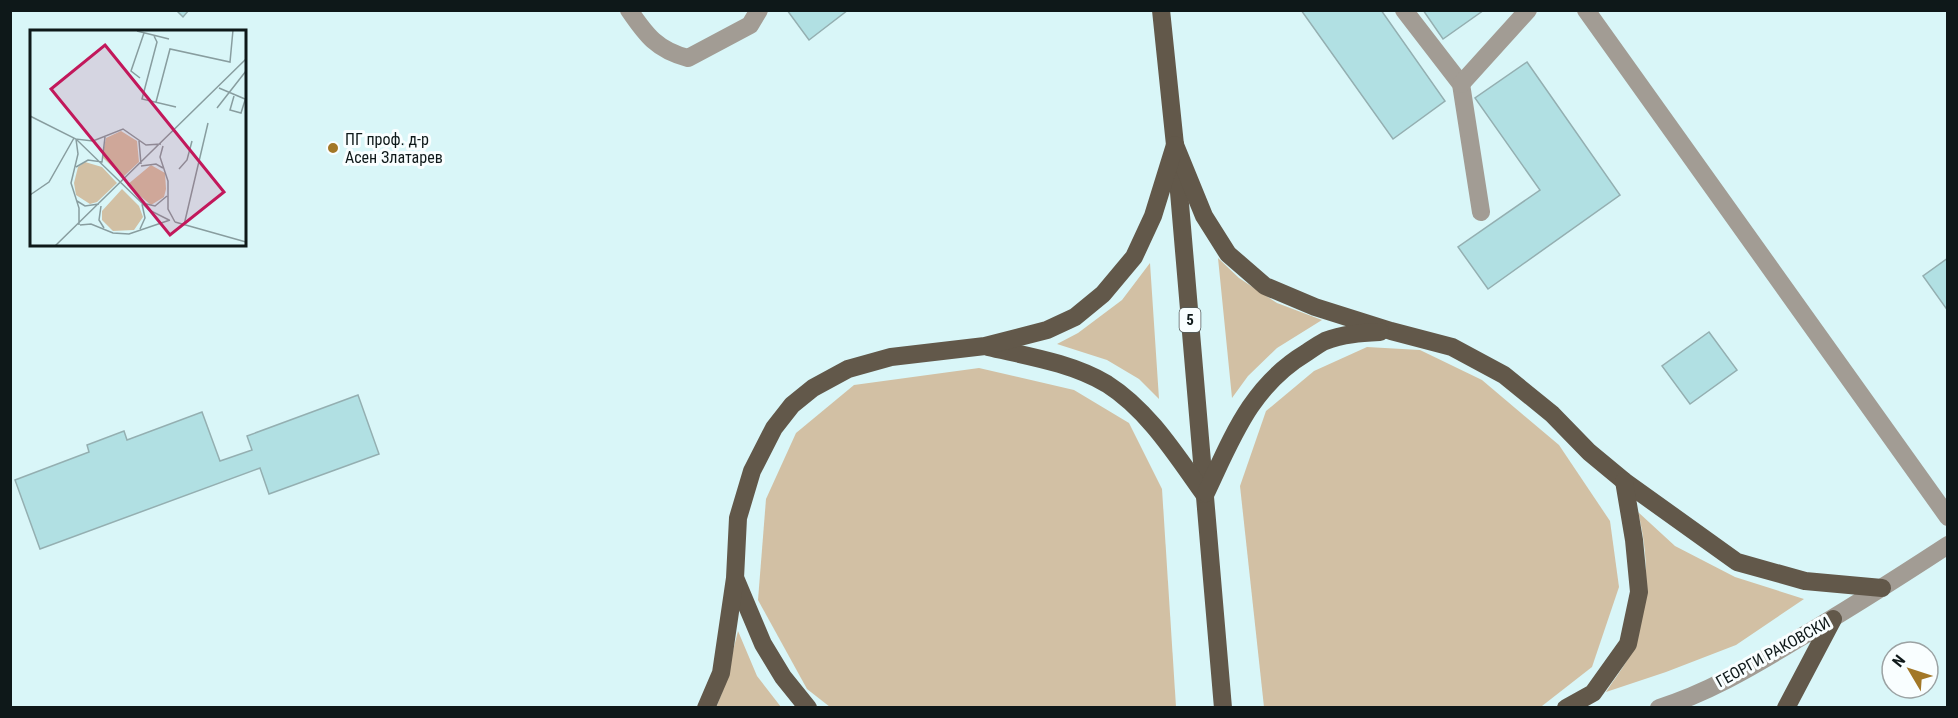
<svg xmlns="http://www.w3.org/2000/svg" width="1958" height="718" viewBox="0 0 1958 718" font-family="'Roboto Condensed',sans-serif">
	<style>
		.green { fill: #d2c0a4 }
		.building { fill: #b1e0e3; stroke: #94afb1; stroke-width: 1.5 }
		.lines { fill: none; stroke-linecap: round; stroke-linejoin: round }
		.minor { stroke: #a29c94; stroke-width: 18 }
		.major { stroke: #62584a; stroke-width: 18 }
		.poi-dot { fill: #a27727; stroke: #f9feff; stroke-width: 2 }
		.labels { text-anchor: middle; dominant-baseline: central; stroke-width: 6; stroke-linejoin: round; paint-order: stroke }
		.shield { fill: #f9feff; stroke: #545d5e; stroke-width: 1.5 }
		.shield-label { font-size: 15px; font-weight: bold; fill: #0e1819 }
		.poi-label { font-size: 16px; fill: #0e1819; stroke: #f9feff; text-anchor: start }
		.street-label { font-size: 16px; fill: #0e1819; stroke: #f9feff }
		.inset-road { fill: none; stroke: #889d9f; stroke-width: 1.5 }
		.view { fill: #c2185b; fill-opacity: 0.15; stroke: #c2185b; stroke-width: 3 }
		.inset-edge { fill: none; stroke: #0e1819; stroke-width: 3 }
	</style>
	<rect width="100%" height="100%" fill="#d9f6f8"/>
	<g class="green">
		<polygon points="1218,258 1239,278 1277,303 1322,320 1277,348 1248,376 1232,398"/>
		<polygon points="1150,263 1159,399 1139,379 1107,360 1057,344 1078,333 1122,300"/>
		<polygon points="1367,347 1420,350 1482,380 1559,445 1610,521 1619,587 1592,667 1542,706 1264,707 1240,486 1266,411 1314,371"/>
		<polygon points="979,368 1074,390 1129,423 1162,489 1176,707 830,707 807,689 758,600 766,499 796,433 854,385"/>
		<path d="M1638 512 1675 546 1735 577 1804 599 1736 645 1666 672 1606 692C1615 678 1627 663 1633 649 1650 605 1649 556 1638 512Z"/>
		<polygon points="738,631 757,676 781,707 716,708 723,690"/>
	</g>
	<g class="building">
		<polygon points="176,10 189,10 183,17"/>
		<polygon points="787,10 848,10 809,40"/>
		<polygon points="1301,10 1381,10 1445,101 1393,139"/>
		<polygon points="1423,10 1484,10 1443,39"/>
		<polygon points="1527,62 1620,195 1488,289 1458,247 1540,190 1475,98"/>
		<polygon points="1948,258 1948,311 1923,276"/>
		<polygon points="1709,332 1737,370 1690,404 1662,366"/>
		<polygon points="358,395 379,454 269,494 260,468 40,549 15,480 89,452 87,445 124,431 127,440 202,412 220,461 252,450 247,436"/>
	</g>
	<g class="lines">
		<g class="minor">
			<path d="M629 10C646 35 657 50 688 58L750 25 759 10"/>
			<polyline points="1404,10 1461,84 1481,212"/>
			<polyline points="1586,10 1948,517"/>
			<polyline points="1461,84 1528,10"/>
			<path d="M1659 708C1705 694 1750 668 1791 643 1844 612 1896 579 1948 545"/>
		</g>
		<g class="major">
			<polyline points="1161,10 1175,145 1223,708"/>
			<polyline points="1175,145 1204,216 1228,254 1265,286 1315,307 1391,331 1452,347 1504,375 1552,414 1589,452 1624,481 1737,562 1805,581 1882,588"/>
			<path d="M988 347C1027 356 1072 363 1107 384 1148 410 1176 455 1204 494"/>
			<path d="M1206 493C1232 438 1251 386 1306 353 1312 349 1319 344 1325 341 1343 334 1362 333 1380 332"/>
			<polyline points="736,580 763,644 783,677 808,708"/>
			<polyline points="706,708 721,673 735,578 738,518 752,471 774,428 792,405 813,388 848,369 891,357 985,346 1047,330 1075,317 1103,294 1134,257 1153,216 1175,145"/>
			<polyline points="1566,708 1593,693 1628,644 1639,592 1634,540 1624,481"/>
			<polyline points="1786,708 1833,619"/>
		</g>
	</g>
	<circle class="poi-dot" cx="333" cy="148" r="6"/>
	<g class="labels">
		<rect class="shield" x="1179.5" y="308" width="21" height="24" rx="4.5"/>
		<g class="shield-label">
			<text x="1190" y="320">5</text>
		</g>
		<g class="poi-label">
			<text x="345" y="139">ПГ проф. д-р<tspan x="345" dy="18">Асен Златарев</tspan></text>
		</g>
		<g class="street-label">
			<text transform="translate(1773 652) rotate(-29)">ГЕОРГИ РАКОВСКИ</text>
		</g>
	</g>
	<g transform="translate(30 30)">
		<rect width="216" height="216" fill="#d9f6f8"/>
		<path d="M91 101 107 111 109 132 93 147 72 127 76 108ZM55 132 72 137 87 153 67 172 60 174 46 165 44 153 48 137ZM121 135 135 143 136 159 134 167 121 175 97 155ZM92 159 109 176 113 187 104 200 83 201 72 190V181Z" fill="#d2c0a4"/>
		<path class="inset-road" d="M107 1 139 9M124 6 127 12 112 69 146 77M110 48 101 41 114 3M189 58 215 69M204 66 200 80 211 83 216 67M126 72 140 19 200 32 203 0M187 78 216 41M0 86 46 109 119 180 139 190M109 111 111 134M133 116 130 127 138 151V179L145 192M111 136 126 134 133 138M46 137 58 130 72 132 75 107M149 139 157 130 162 111M0 165 19 152 44 108M47 171 55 176 69 174M112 173 125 176 137 166M71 176 69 190 74 198M145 192 216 212M49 195V178L41 153 48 124 46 109 63 111 93 99 116 115 131 114M50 195 61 194 83 203 99 204 140 190M154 195 178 93M110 199 115 188 112 174M25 216 216 29"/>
		<path class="view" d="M75 15 194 162 140 205 21 59Z"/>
		<rect width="216" height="216" class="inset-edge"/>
	</g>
	<rect width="1958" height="718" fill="none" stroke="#0e1819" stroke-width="24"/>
	<g transform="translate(1910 670) rotate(309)"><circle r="28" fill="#f9feff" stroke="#9ba2a3" stroke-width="1.5"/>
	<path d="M0-4.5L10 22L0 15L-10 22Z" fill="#a27727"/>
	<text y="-9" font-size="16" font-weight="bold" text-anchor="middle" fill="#0e1819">N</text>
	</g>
</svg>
